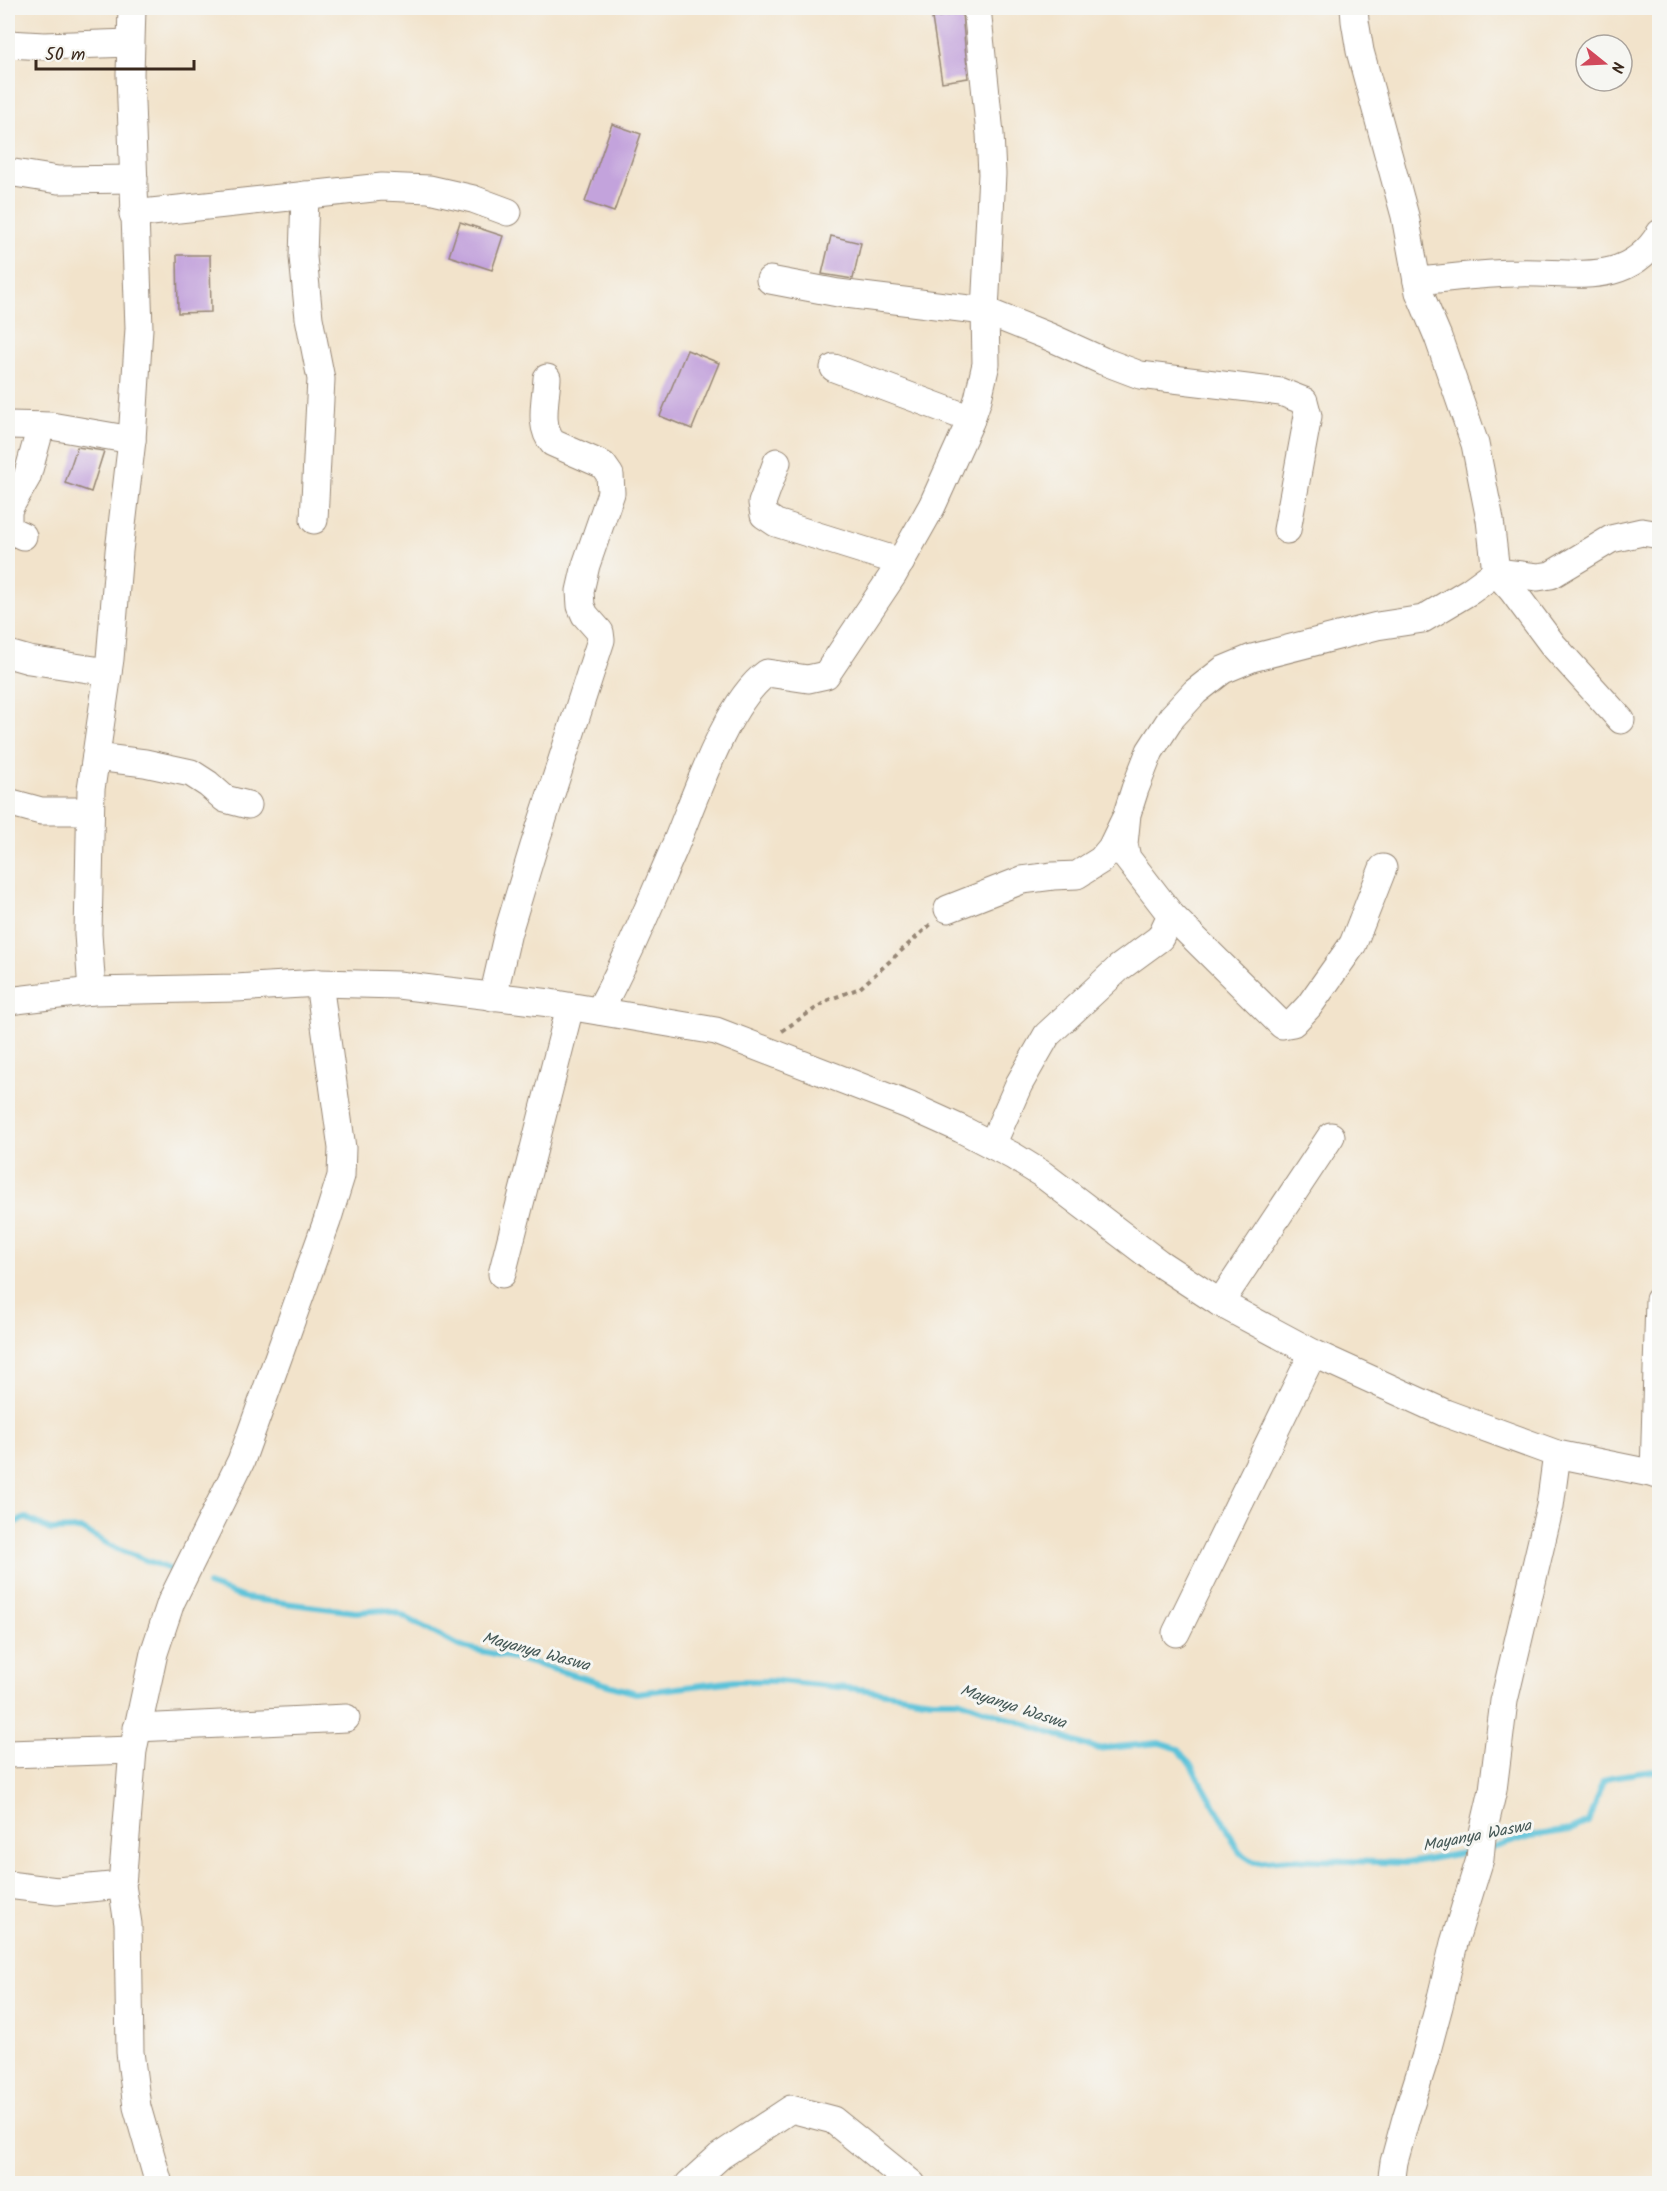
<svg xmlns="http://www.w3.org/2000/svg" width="1667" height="2191" viewBox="0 0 1667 2191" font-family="Kalam,sans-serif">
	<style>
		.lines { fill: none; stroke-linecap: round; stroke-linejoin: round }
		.stream { stroke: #5cc2d9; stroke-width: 6 }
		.building { fill: #c3a3dc }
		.minor-casing { stroke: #968674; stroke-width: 29 }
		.path { stroke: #968674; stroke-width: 4; stroke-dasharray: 4.5 4.5; stroke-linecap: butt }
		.minor { stroke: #fff; stroke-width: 27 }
		.labels { text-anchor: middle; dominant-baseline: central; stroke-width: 6; stroke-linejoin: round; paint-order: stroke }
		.water-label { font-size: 16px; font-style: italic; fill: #455856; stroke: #f6f6f2 }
	</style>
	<rect width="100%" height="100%" fill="#f6f6f2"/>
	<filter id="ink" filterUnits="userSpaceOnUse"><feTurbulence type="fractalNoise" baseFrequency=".0167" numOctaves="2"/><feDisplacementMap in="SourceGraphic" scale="12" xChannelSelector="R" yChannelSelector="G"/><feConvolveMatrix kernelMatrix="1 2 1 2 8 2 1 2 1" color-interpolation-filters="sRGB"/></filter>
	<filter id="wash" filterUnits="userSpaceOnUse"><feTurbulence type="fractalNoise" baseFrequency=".008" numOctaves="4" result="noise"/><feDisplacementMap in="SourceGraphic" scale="24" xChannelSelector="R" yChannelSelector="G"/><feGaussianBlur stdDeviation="1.35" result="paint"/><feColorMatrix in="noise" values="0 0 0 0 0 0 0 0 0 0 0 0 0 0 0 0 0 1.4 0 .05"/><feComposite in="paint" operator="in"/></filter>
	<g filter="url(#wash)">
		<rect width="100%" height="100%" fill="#f2e3cb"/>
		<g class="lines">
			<g class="stream">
				<polyline points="8,1525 26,1518 50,1530 81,1529 117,1549 177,1572"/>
				<polyline points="208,1585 245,1598 356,1612 384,1610 399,1614 459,1646 525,1661 636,1693 735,1681 779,1681 867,1690 931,1700 958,1700 1096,1749 1159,1743 1179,1749 1192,1767 1223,1820 1239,1852 1254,1862 1290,1859 1407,1863 1473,1851"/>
				<polyline points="1489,1849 1531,1836 1570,1830 1588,1822 1603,1781 1610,1777 1660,1770"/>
			</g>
		</g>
		<g id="blocks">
			<g class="building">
				<polygon points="962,13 968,78 942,82 932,18"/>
				<polygon points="612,124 641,134 614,212 585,202"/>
				<polygon points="460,222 503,236 492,270 449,256"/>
				<polygon points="831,236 861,243 853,279 822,274"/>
				<polygon points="177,255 210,255 211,312 178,313"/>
				<polygon points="687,350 719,363 692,429 660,416"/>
				<polygon points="77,447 104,451 91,492 65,483"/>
			</g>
		</g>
	</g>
	<g filter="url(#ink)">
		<use href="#blocks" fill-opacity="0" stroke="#968674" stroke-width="1.5"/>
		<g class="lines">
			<defs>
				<g id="minor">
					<polyline points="1354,8 1355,21 1360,51 1405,216 1419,292 1438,337 1475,444 1490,520 1496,572 1512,590 1553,645 1621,720"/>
					<polyline points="8,44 44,46 130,43"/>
					<polyline points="8,172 58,180 134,179"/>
					<polyline points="305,195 303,257 309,318 321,379 314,520"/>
					<polyline points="133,214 382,187 429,189 473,199 508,212"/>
					<polyline points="770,280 838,293 985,311 1050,337 1103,361 1140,375 1281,392 1304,401 1308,416 1287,530"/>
					<path d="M1417 281C1451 278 1485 273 1518 273 1571 271 1627 289 1660 233"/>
					<polyline points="834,368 971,419"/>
					<polyline points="8,425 51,426 132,440"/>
					<polyline points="777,462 762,503 764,515 776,523 901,562"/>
					<polyline points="23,536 8,529 8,510 27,477 41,426"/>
					<polyline points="8,654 29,660 108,672"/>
					<polyline points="96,757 145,763 191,773 208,784 225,799 248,805"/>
					<polyline points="8,802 41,811 90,811"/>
					<polyline points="948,909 1022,880 1053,876 1077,875 1101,860 1111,848 1124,821"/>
					<polyline points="1171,915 1282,1025 1293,1023 1309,1006 1353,944 1383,868"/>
					<polyline points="92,991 88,934 91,789 110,659 119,551 132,440 139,328 130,74 132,8"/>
					<path d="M493 997 508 932 534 846 601 640 600 632 585 615 581 606 580 591 586 565 611 493 610 475 603 465 553 443C538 427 546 399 547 378"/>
					<polyline points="8,1001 92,991 236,988 319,983 398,985 550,1003 716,1031 908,1105 961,1129 1013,1156 1042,1174 1159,1263 1220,1303 1313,1353 1445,1413 1557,1454 1660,1475"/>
					<path d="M599 1011C627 960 649 906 672 853 693 804 725 703 767 673L808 679 826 675 893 575 932 506 970 422 978 399 986 364 985 311 992 174 990 134 977 8"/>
					<polyline points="992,1145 1019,1084 1047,1035 1119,968 1160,938 1171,915 1127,858 1124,844 1127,814 1135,789 1150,751 1172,717 1195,692 1223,670 1252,658 1377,626 1423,619 1470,591 1496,572 1538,577 1551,575 1611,539 1642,532 1660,535"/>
					<polyline points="502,1274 570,1007"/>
					<polyline points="1220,1303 1331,1136"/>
					<polyline points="1654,1474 1659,1300"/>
					<polyline points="1176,1633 1313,1353"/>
					<polyline points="137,1728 346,1718"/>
					<polyline points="8,1754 133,1750"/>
					<polyline points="8,1885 57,1891 122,1885"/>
					<polyline points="159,2184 137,2107 130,2052 128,1924 122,1885 133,1750 154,1653 171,1602 241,1461 327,1221 341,1176 342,1148 319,983"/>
					<polyline points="689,2184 720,2156 791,2109 833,2120 912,2184"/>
					<polyline points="1391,2184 1394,2162 1406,2118 1425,2058 1439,2006 1454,1943 1480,1859 1482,1837 1493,1790 1504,1701 1550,1506 1557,1454"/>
				</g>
			</defs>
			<use href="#minor" class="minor-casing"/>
			<polyline class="path" points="782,1031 828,1000 860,988 931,924"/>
			<use href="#minor" class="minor"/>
		</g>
	</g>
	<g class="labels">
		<g class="water-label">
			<text transform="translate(536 1652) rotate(15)">Mayanya Waswa</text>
			<text transform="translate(1013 1707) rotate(18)">Mayanya Waswa</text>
			<text transform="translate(1477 1836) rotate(-11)">Mayanya Waswa</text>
		</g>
	</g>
	<rect width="1667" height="2191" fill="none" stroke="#f6f6f2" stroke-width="30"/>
	<g transform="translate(1604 63) rotate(108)"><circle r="28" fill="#f6f6f2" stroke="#aba49d" stroke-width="1.5"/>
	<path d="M0-4.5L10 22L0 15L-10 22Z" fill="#d1495b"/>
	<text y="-9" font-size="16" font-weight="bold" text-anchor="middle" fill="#3b2a1e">N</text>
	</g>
	<path d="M36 60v9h158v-9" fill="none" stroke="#3b2a1e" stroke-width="3"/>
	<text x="45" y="60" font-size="18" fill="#3b2a1e" stroke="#f6f6f2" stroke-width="4.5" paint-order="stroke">50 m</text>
</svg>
